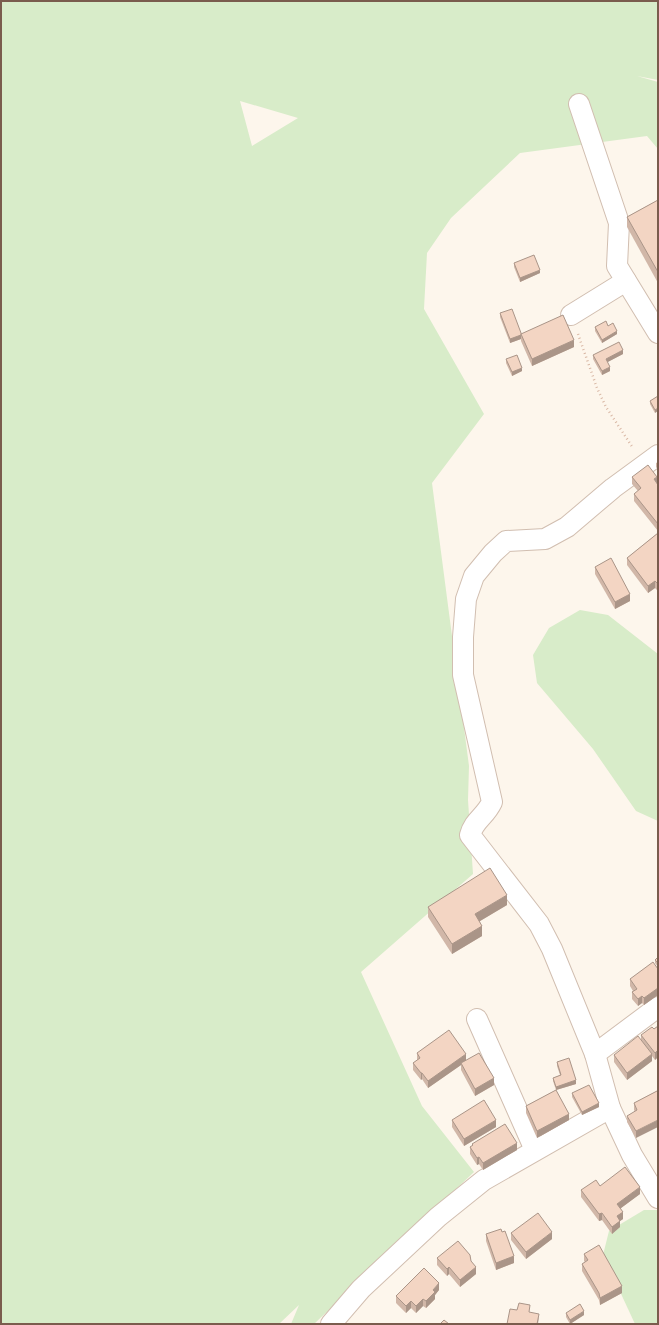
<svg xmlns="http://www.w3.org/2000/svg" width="659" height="1325" viewBox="0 0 659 1325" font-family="Cabin,sans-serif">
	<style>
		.green { fill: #d8ecc9; fill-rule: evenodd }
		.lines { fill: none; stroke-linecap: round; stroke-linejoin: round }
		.minor-casing { stroke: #d1beb0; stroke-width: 22 }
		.path { stroke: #d9b8a5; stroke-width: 2.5; stroke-dasharray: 1 3; stroke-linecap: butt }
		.minor { stroke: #fff; stroke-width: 20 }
		.wall { fill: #d1b7a8 }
		.shaded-wall { fill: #aa9588 }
		.building { fill: #f3d5c3; stroke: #aa9588 }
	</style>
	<rect width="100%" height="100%" fill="#fdf6ec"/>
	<g class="green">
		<path d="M1 1H658V80L637 76 658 82V149L647 136 520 153 451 218 427 253 424 309 484 414 432 483 469 766 468 800 473 874 361 972 422 1106 474 1172 314 1324H291L299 1305 279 1324H1ZM240 101 298 118 252 146Z"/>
		<polygon points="580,610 608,615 658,654 658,821 636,811 593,749 537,683 533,655 549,628"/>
		<polygon points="644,1210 658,1210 658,1324 635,1324 603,1255 609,1231"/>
	</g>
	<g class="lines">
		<defs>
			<g id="minor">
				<polyline points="579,104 619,223 617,266 658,333"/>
				<polyline points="571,315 626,281"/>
				<polyline points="477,1019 535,1150"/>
				<polyline points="595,1054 658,1007"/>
				<polyline points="610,1108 632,1155 658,1198"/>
				<path d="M331 1324 361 1289 438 1217 484 1180 610 1108 595 1054 552 949 539 924 470 835C474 820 485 817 492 802L463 675V637L466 599 474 576 493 553 506 541 545 539 567 527 613 488 658 455"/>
			</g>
		</defs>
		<use href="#minor" class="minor-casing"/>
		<polyline class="path" points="578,334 597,388 606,407 633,448"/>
		<use href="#minor" class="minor"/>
	</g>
	<g class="wall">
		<polygon points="658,200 658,283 627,227 627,217"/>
		<polygon points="514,263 540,273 520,282 514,267"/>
		<polygon points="500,313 521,333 574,347 532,366 521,341 521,339 510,343 500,317"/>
		<polygon points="608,326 617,334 602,343 595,331 595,327"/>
		<polygon points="623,354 607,362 610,371 602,375 593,359 593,355"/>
		<polygon points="506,359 522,371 512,376 506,363"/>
		<polygon points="658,396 655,413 650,404 650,401"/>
		<polygon points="658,462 658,470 656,467 656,463"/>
		<polygon points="632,477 657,483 658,485 658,531 634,501 634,494 638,491 632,484"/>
		<polygon points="658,533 658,591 655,588 648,593 627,565 627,558"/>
		<polygon points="595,567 630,601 615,609 595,574"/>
		<polygon points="507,905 480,921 482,936 452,954 428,917 428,907"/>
		<polygon points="658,957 658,967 655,963 655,960"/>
		<polygon points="658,969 658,995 644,1005 642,1003 638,1006 632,999 632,992 633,991 630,986 630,979"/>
		<polygon points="658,1026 658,1057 655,1060 652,1056 652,1061 627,1080 614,1062 614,1055 641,1040 641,1035 654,1029"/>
		<polygon points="417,1053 466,1060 494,1085 475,1096 461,1070 461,1065 428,1088 422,1079 421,1080 413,1070 413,1063 417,1060"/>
		<polygon points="557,1062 576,1084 556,1090 569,1120 537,1138 526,1113 526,1106 556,1090 553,1081 553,1078 560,1075 557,1066"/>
		<polygon points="657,1091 636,1138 627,1122 627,1116 635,1112 634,1110 634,1103"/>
		<polygon points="572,1093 599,1107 582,1115 572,1097"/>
		<polygon points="452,1120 496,1127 464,1146 452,1127"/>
		<polygon points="472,1144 517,1150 483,1170 479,1164 477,1165 470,1154 470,1147 472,1146"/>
		<polygon points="600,1186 640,1194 621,1208 623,1219 620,1221 620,1227 612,1234 602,1220 599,1221 581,1197 581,1190"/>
		<polygon points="511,1233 552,1239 526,1259 511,1240"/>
		<polygon points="486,1234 514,1263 496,1270 486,1241"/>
		<polygon points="584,1254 622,1293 600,1305 599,1300 582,1271 582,1264 585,1262 584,1261"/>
		<polygon points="437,1258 471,1261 476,1274 460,1287 449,1274 447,1276 437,1265"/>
		<polygon points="439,1290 435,1295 435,1299 426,1308 423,1306 416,1313 411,1308 406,1313 396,1303 396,1296"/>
		<polygon points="566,1313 584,1315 570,1324 566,1317"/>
	</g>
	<g class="shaded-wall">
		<polygon points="540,270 540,273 520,282 520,278"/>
		<polygon points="617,331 617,334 602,343 602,340"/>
		<polygon points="521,335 521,339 510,343 510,339"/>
		<polygon points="574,340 574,347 532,366 532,359"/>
		<polygon points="623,350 623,354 606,363 606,359"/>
		<polygon points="610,367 610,371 602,375 602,371"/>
		<polygon points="522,368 522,371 512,376 512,372"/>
		<polygon points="658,408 658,411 655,413 655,410"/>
		<polygon points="657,477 657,484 654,479"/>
		<polygon points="655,581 655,588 648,593 648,586"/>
		<polygon points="630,594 630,601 615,609 615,602"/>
		<polygon points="507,895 507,905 475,924 475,914"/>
		<polygon points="482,926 482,936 452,954 452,944"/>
		<polygon points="658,988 658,995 644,1005 644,998"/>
		<polygon points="642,996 642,1003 638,1006 638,999"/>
		<polygon points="658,1050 658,1057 655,1060 655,1053"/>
		<polygon points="466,1054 466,1061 461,1063 461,1065 428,1088 428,1081"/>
		<polygon points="652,1054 652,1061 627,1080 627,1073"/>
		<polygon points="421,1073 422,1073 422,1079 421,1080"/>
		<polygon points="494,1078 494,1085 475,1096 475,1089"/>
		<polygon points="576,1080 576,1084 556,1090 556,1087"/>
		<polygon points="599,1103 599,1107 582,1115 582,1112"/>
		<polygon points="569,1114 569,1120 537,1138 537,1131"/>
		<polygon points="496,1120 496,1127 464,1146 464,1139"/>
		<polygon points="658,1120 658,1127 636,1138 636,1131"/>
		<polygon points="517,1143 517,1150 483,1170 483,1163"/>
		<polygon points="479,1157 479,1164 477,1165 477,1158"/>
		<polygon points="640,1187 640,1194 617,1211 617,1204"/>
		<polygon points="623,1212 623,1219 620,1221 620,1227 612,1234 612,1227 617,1216"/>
		<polygon points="602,1213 602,1220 599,1221 599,1214"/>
		<polygon points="552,1232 552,1239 526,1259 526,1252"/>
		<polygon points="514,1256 514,1263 496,1270 496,1263"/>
		<polygon points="449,1267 449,1274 447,1276 447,1269"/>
		<polygon points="476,1267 476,1274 460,1287 460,1280"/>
		<polygon points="439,1283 439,1290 435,1295 435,1299 426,1308 426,1301 433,1290"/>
		<polygon points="622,1286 622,1293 600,1305 600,1298"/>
		<polygon points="423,1299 423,1306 416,1313 416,1306"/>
		<polygon points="411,1301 411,1308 406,1313 406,1306"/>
		<polygon points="584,1311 584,1315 570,1324 570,1320"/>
		<polygon points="539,1314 538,1324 537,1324"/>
	</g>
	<g class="building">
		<polygon points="658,200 658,272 627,217"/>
		<polygon points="534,255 540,270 520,278 514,263"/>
		<polygon points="512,309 521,333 521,335 510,339 500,313"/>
		<polygon points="563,315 574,340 532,359 521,334"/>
		<polygon points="606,321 608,326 613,323 617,331 602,340 595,327"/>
		<polygon points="619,342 623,350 606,359 610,367 602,371 593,355"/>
		<polygon points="517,355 522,368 512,372 506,359"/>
		<polygon points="658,396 658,408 655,410 650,401"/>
		<polygon points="648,465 657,477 654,479 658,485 658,524 634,494 641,488 632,477"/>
		<polygon points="658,533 658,584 655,581 648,586 627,558"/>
		<polygon points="611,558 630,594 615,602 595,567"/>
		<polygon points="490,868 507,895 475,914 482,926 452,944 428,907"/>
		<polygon points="658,957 658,963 655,960"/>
		<polygon points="653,962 658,969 658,988 644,998 642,996 638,999 632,992 637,989 630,979"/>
		<polygon points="658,1026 658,1050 655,1053 641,1035 652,1027 654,1029"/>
		<polygon points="449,1030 466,1054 428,1081 422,1073 421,1073 413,1063 420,1058 417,1053"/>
		<polygon points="638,1036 652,1054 627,1073 614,1055"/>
		<polygon points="479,1053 494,1078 475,1089 461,1063"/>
		<polygon points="569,1058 576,1080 556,1087 553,1078 561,1075 557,1062"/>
		<polygon points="589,1085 599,1103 582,1112 572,1093"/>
		<polygon points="556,1090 569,1114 537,1131 526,1106"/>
		<polygon points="657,1091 658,1092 658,1120 636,1131 627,1116 637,1110 634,1103"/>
		<polygon points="484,1100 496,1120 464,1139 452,1120"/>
		<polygon points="505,1124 517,1143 483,1163 479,1157 477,1158 470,1147 473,1145 472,1144"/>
		<polygon points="625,1167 640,1187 617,1204 623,1212 617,1216 620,1221 612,1227 602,1213 599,1214 581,1190 596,1180 600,1186"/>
		<polygon points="538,1213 552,1232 526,1252 511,1233"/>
		<polygon points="501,1229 502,1232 505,1231 514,1256 496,1263 486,1234"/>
		<polygon points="458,1241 470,1255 471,1261 476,1267 460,1280 449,1267 447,1269 437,1258"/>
		<polygon points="599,1245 622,1286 600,1298 599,1293 582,1264 588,1260 584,1254"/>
		<polygon points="424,1268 439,1283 433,1290 435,1292 426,1301 423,1299 416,1306 411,1301 406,1306 396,1296"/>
		<polygon points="519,1303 530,1305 529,1312 539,1314 537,1324 507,1324 510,1309 517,1310"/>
		<polygon points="580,1304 584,1311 570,1320 566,1313"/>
		<polygon points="444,1320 449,1324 440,1324"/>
	</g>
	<rect width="659" height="1325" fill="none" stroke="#7a5c4d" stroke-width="4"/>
</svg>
